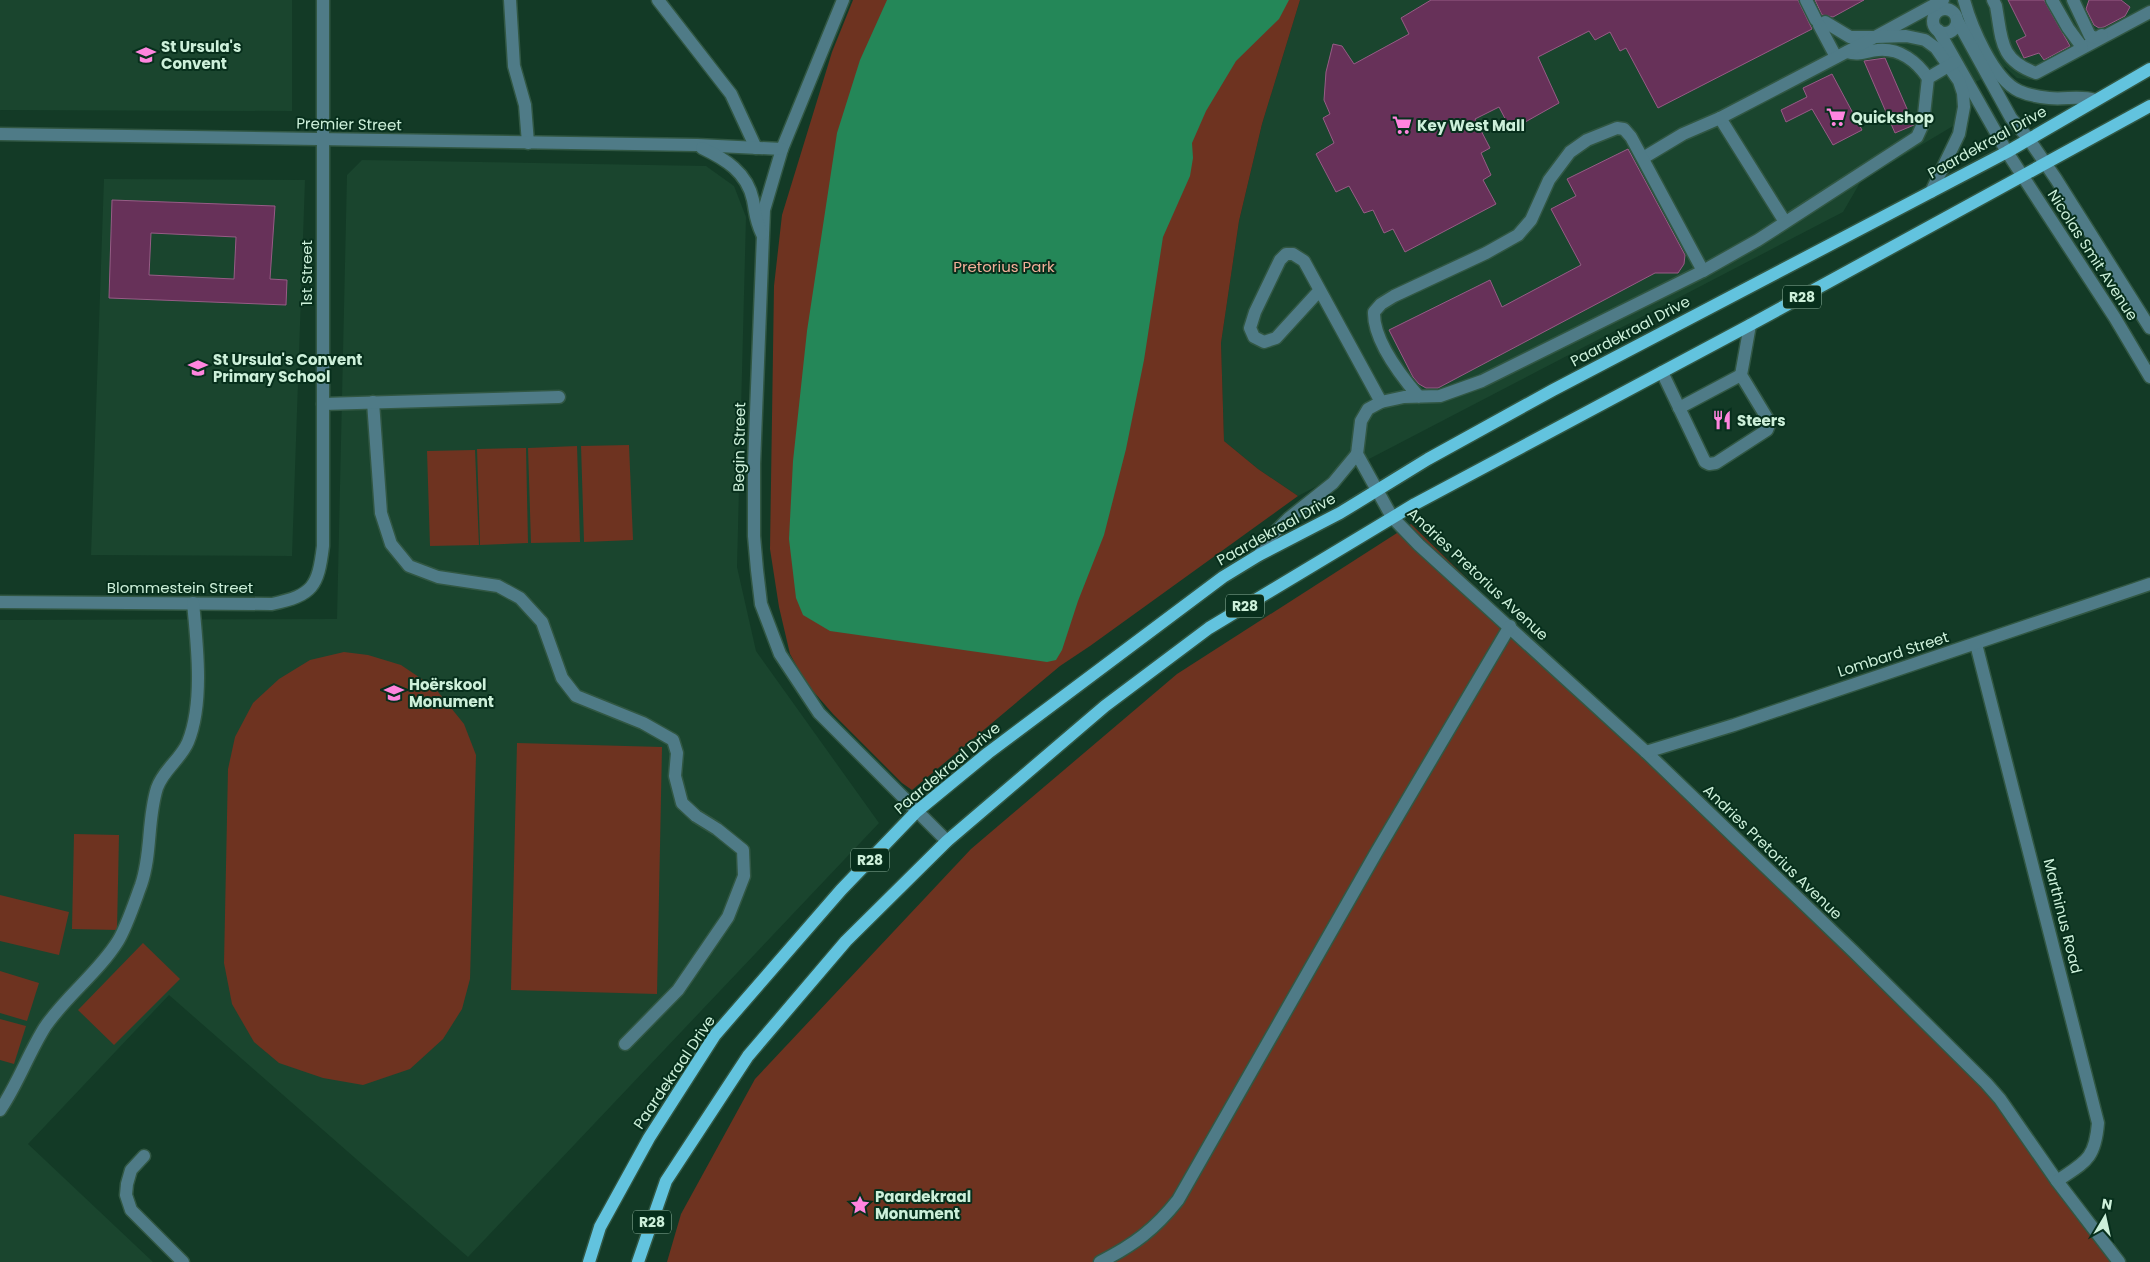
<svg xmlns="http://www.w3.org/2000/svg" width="2150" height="1262" viewBox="0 0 2150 1262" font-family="Poppins,sans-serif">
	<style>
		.built { fill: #1a452e }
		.green { fill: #6e3320 }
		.water { fill: #248758 }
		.building { fill: #673159; stroke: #975c86; fill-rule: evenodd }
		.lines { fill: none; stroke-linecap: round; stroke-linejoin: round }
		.minor-casing { stroke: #315743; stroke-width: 15 }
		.major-casing { stroke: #315743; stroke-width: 15 }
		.minor { stroke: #4f7b87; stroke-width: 12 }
		.major { stroke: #62c3de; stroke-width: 12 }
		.labels { text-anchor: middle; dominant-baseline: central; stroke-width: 4; stroke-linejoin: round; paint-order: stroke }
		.shield { fill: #072f1c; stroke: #92b6a1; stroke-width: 1 }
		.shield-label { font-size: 14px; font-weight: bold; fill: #cdf0da }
		.poi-label { font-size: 15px; font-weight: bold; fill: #cdf0da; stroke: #072f1c; text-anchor: start }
		.street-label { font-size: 15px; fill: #cdf0da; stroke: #072f1c }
		.park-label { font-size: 15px; fill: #f4af99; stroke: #072f1c }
	</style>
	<rect width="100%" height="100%" fill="#133a26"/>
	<g class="built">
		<polygon points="0,0 292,0 292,111 0,110"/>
		<polygon points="1300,0 2150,0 2150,18 2046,75 2030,80 2017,78 2005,67 1956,92 1959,108 1953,126 1861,181 1843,212 1298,496 1258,469 1224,441 1221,343 1239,221 1262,124"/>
		<polygon points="362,160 706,166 734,186 746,217 737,567 756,651 879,823 468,1257 169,995 28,1144 153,1262 0,1262 0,620 337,619 347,175"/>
		<polygon points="104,179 305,180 292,556 91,555"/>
	</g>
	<g class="green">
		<polygon points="853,0 1300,0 1262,124 1239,221 1221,343 1224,441 1258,469 1298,496 1090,646 1060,666 912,790 902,783 833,714 806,683 790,654 779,607 770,549 774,286 782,215 832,52"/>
		<polygon points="629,445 633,540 584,542 581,446"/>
		<polygon points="577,446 580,542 531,543 528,448"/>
		<polygon points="526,448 528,543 480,545 477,449"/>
		<polygon points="475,450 479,545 430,546 427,451"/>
		<polygon points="1411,524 1993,1095 2116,1262 667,1262 681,1214 755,1079 971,849 1177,674"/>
		<polygon points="344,652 368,655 401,665 435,688 464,724 476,755 470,979 462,1009 443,1039 410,1069 363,1085 323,1078 279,1063 254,1042 232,1004 224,963 228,769 235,737 253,703 279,679 310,660"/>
		<polygon points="517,743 662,747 657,994 511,990"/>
		<polygon points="74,834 119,835 117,930 72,929"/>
		<polygon points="0,895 69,912 59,955 0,941"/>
		<polygon points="143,943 180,979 114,1045 78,1010"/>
		<polygon points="0,971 39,983 27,1021 0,1013"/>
		<polygon points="0,1019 26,1026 14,1064 0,1060"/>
	</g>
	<polygon class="water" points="887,0 1289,0 1279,19 1236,61 1206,111 1192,143 1193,158 1190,176 1163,237 1144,360 1126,449 1104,535 1078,601 1062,650 1056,660 1047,662 830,631 803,615 796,598 789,539 793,461 807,331 837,133 860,60"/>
	<g class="building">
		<polygon points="1431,0 1798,0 1812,29 1658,108 1626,48 1620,51 1610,32 1595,40 1589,31 1538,57 1559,103 1511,130 1499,107 1475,119 1490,148 1481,153 1491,175 1483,180 1496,204 1405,252 1393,229 1384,233 1373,210 1364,213 1349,186 1336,192 1316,154 1334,143 1323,118 1330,114 1324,100 1326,72 1333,44 1342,46 1354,64 1409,34 1401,18"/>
		<polygon points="1815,0 1864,0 1833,17 1822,15"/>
		<polygon points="2008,0 2044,0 2070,46 2044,60 2039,53 2024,58 2016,41 2026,36"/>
		<polygon points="2089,0 2121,0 2130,7 2125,16 2104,27 2099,28 2094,25 2086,9"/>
		<polygon points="1885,58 1914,125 1895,133 1864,61"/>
		<polygon points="1832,74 1862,130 1833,145 1812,109 1786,122 1781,110 1807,97 1803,88"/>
		<polygon points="1628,149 1685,255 1684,264 1678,273 1655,273 1438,388 1426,388 1419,384 1413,377 1389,330 1490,280 1502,307 1581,265 1551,209 1576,196 1567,179"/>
		<path d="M112 200 275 206 270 279 287 280 286 305 109 298ZM151 233 236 237 234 279 149 275Z"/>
	</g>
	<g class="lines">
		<defs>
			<g id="minor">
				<polyline points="510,0 514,66 525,105 528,143"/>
				<polyline points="658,0 731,94 756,148"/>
				<polyline points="843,0 782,149 764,210 754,464 754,536 757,570 761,604 780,654 819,713 947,841"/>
				<polyline points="1806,0 1816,20"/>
				<path d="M1964 0C1971 26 1993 79 2019 91 2028 95 2039 97 2049 98 2065 100 2079 95 2095 100"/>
				<path d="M1993 0 1996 6C2002 39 1999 60 2036 73L2150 12"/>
				<polyline points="2052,0 2068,28 2082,47"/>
				<polyline points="2073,0 2090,36 2097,38 2102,35"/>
				<circle cx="1945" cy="21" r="12"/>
				<polyline points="1957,20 2011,118 2028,138 2056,179 2150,328"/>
				<polyline points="1825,22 1850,37 1875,37 1943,0"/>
				<polyline points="1819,25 1836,57"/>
				<polyline points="1938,30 2007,152 2115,318 2150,377"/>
				<path d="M1847 52C1859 56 1866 51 1878 50 1900 48 1917 62 1928 78"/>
				<polyline points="1720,118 1785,222"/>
				<polyline points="0,134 697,145 782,149"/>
				<path d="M702 148C725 159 747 172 753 200 756 215 755 219 762 234"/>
				<polyline points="1643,158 1683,134 1720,118 1875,37 1906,36 1925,40 1936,48 1959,81 1963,93 1964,107 1959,134 1931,192"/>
				<polyline points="1703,271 1758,240 1917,137 1923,124 1928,78 1955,62"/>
				<polyline points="1319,291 1276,338 1264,342 1254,337 1250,328 1255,312 1280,260 1286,254 1293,254 1304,261 1381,402"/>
				<polyline points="1662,372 1705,462 1709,464 1716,463 1767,430 1769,425 1767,418 1741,375 1750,325"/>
				<path d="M1419 397C1401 376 1373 340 1374 312L1381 304 1394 296 1486 253 1518 235 1531 220 1549 180 1570 152 1587 140 1617 128 1624 129 1631 137 1703 271 1482 381 1440 396 1404 397 1381 402 1368 409 1361 421 1357 454 1392 517 1419 545 1646 752 1853 951 1986 1083 2000 1099 2057 1181 2119 1262"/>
				<polyline points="373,402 381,513 391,544 409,566 438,577 498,586 520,598 542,622 562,678 576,696 643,723 673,740 677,753 675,776 682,803 696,816 717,829 743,850 744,876 728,917 678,990 625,1044"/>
				<polyline points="323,404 559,397"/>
				<polyline points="1679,408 1741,375"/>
				<polyline points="1259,555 1272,535 1289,518 1333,483 1357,454"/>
				<path d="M0 602 272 604C313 595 318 587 323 546V0"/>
				<path d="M1976 644 2098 1123C2095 1160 2085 1162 2057 1181"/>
				<polyline points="1646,752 1734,725 2150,584"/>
				<path d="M0 1110C18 1084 28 1054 45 1027 66 996 98 973 118 941 127 926 135 901 141 885 152 853 147 820 157 788 163 770 181 759 188 742 204 703 197 644 193 603"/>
				<polyline points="144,1156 131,1170 127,1184 126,1195 131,1210 183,1262"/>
				<path d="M1100 1262C1134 1245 1155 1229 1178 1200L1376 853 1510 626"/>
			</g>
			<g id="major">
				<polyline points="589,1262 600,1227 649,1138 715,1035 841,890 916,812 988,753 1223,577 1259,555 1340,513 1428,459 1553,390 2007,152 2150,69"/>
				<polyline points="638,1262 666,1181 748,1056 846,941 947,841 1105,706 1209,628 1415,504 1750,325 2150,106"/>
			</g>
		</defs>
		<use href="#minor" class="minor-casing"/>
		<use href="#major" class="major-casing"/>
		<use href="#minor" class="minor"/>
		<use href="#major" class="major"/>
	</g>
	<defs>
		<symbol id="school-bare" viewBox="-9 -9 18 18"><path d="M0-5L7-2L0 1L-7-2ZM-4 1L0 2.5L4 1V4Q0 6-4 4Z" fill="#ff85df" stroke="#072f1c" stroke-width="2.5" paint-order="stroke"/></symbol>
		<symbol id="supermarket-bare" viewBox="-9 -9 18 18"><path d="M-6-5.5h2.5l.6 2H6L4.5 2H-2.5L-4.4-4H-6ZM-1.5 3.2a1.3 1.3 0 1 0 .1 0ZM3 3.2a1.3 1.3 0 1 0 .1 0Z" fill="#ff85df" stroke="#072f1c" stroke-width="2.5" paint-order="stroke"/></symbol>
		<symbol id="restaurant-bare" viewBox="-9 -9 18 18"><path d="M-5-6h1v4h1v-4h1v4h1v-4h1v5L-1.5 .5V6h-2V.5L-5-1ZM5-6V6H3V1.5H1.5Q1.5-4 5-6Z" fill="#ff85df" stroke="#072f1c" stroke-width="2.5" paint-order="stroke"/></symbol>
		<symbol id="sight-bare" viewBox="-9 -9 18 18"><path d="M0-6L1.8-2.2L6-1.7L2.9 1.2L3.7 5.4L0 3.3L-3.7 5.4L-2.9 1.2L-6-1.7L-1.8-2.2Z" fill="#ff85df" stroke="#072f1c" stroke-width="2.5" paint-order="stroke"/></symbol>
	</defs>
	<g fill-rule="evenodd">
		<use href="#school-bare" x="132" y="41" width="28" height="28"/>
		<use href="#supermarket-bare" x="1822" y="103" width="28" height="28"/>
		<use href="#supermarket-bare" x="1388" y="111" width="28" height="28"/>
		<use href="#school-bare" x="184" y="354" width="28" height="28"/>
		<use href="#restaurant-bare" x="1708" y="406" width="28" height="28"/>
		<use href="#school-bare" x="380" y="679" width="28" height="28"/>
		<use href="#sight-bare" x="846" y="1191" width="28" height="28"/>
	</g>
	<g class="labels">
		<g class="shield">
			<rect x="1783" y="285.5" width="38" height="23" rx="4"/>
			<rect x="1226" y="594.5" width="38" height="23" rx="4"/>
			<rect x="851" y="848.5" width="38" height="23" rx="4"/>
			<rect x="633" y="1210.5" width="38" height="23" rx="4"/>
		</g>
		<g class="shield-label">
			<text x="1802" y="297">R28</text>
			<text x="1245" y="606">R28</text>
			<text x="870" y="860">R28</text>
			<text x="652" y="1222">R28</text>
		</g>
		<g class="poi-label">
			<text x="161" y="46">St Ursula's<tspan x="161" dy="17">Convent</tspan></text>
			<text x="1851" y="117">Quickshop</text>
			<text x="1417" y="125">Key West Mall</text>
			<text x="213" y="359">St Ursula's Convent<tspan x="213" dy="17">Primary School</tspan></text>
			<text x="1737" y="420">Steers</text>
			<text x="409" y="684">Hoërskool<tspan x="409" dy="17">Monument</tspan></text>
			<text x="875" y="1196">Paardekraal<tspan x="875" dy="17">Monument</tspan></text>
		</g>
		<g class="street-label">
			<text transform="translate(349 124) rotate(1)">Premier Street</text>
			<text transform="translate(1987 142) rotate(-29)">Paardekraal Drive</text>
			<text transform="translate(2093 255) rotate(57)">Nicolas Smit Avenue</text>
			<text transform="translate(306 273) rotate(-90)">1st Street</text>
			<text transform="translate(1630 331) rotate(-28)">Paardekraal Drive</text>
			<text transform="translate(739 447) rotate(-89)">Begin Street</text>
			<text transform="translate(1276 529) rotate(-29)">Paardekraal Drive</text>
			<text transform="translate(1478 574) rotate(43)">Andries Pretorius Avenue</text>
			<text x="180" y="587">Blommestein Street</text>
			<text transform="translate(1893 654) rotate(-18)">Lombard Street</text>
			<text transform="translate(947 768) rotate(-40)">Paardekraal Drive</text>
			<text transform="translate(1773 852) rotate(44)">Andries Pretorius Avenue</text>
			<text transform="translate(2063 916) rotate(76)">Marthinus Road</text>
			<text transform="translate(674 1072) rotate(-56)">Paardekraal Drive</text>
		</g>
		<g class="park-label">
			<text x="1004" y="266">Pretorius Park</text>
		</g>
	</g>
	<g transform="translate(2105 1217) rotate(9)" stroke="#072f1c" stroke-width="4" paint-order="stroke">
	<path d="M0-4L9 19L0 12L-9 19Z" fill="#cdf0da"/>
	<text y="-8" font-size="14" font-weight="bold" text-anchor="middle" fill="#cdf0da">N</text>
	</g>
</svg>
